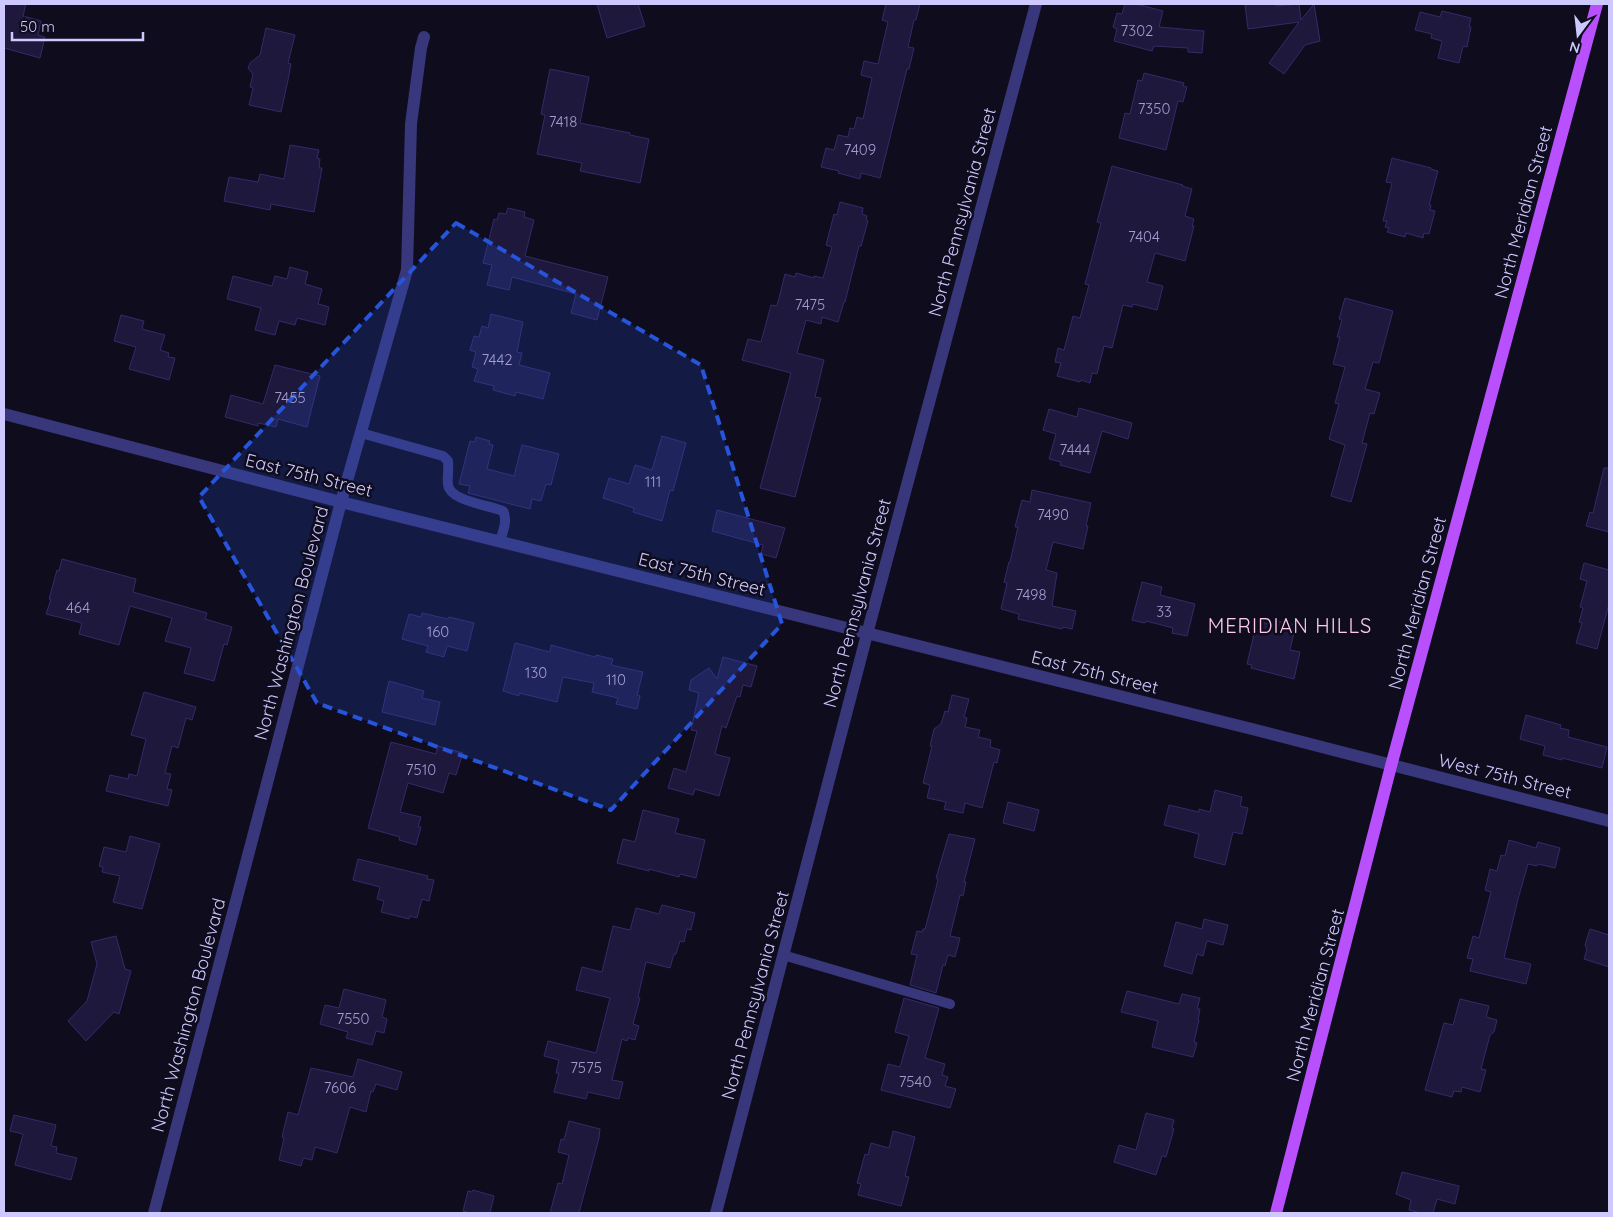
<svg xmlns="http://www.w3.org/2000/svg" width="1613" height="1217" viewBox="0 0 1613 1217" font-family="Quicksand,sans-serif">
	<style>
		.building { fill: #1f183d; stroke: #352a69 }
		.lines { fill: none; stroke-linecap: round; stroke-linejoin: round }
		.service { stroke: #38377b; stroke-width: 10 }
		.minor { stroke: #38377b; stroke-width: 12 }
		.tertiary { stroke: #38377b; stroke-width: 12 }
		.primary { stroke: #b851fd; stroke-width: 12 }
		.marked { fill: #2654da; fill-opacity: 0.2; stroke: #2654da; stroke-width: 4; stroke-dasharray: 10 6; stroke-linejoin: round }
		.labels { text-anchor: middle; dominant-baseline: central; stroke-width: 5; stroke-linejoin: round; paint-order: stroke }
		.number-label { font-size: 15px; fill: #a29cce }
		.street-label { font-size: 18px; fill: #cdc8fe; stroke: #0e0c1d }
		.quarter-label { font-size: 20px; letter-spacing: 1px; fill: #fecaed; stroke: #0e0c1d }
	</style>
	<rect width="100%" height="100%" fill="#0e0c1d"/>
	<g class="building">
		<polygon points="4,4 26,4 23,16 41,21 38,35 45,37 40,58 4,48"/>
		<polygon points="597,4 638,4 645,26 607,38"/>
		<polygon points="886,4 920,4 916,20 914,20 908,47 914,48 909,69 907,69 880,178 861,173 860,179 838,173 839,171 821,167 826,148 834,150 838,135 848,137 850,128 854,129 857,117 863,119 872,78 861,75 864,61 878,64 888,22 882,20"/>
		<polygon points="1125,4 1136,4 1163,11 1159,27 1204,31 1202,53 1188,52 1188,48 1154,46 1152,51 1114,41 1117,29 1113,27 1117,13 1122,14"/>
		<polygon points="1255,4 1276,4 1276,6 1299,4 1301,20 1314,4 1320,41 1305,45 1284,74 1269,63 1299,22 1248,29 1245,5"/>
		<polygon points="1442,11 1471,18 1469,27 1471,27 1467,47 1463,46 1459,63 1438,58 1442,41 1431,38 1432,34 1415,30 1420,12 1440,17"/>
		<polygon points="266,28 295,35 288,63 291,64 288,80 281,112 249,105 253,88 250,87 253,74 248,68 250,63 260,55"/>
		<polygon points="550,69 589,77 580,123 630,133 630,135 649,139 640,183 580,171 582,163 537,154 545,115 541,114"/>
		<polygon points="1144,73 1184,83 1183,86 1187,87 1183,102 1178,101 1166,150 1119,138 1125,113 1130,114 1138,80 1142,81"/>
		<polygon points="290,145 319,150 317,158 320,159 319,168 322,168 314,212 271,204 270,210 224,201 229,177 258,182 260,174 284,179"/>
		<polygon points="1392,158 1431,168 1430,169 1438,171 1429,205 1431,205 1430,210 1435,211 1429,234 1424,233 1423,238 1406,233 1405,237 1387,232 1389,228 1385,227 1387,221 1383,221 1392,183 1386,182"/>
		<polygon points="1112,166 1183,185 1182,186 1192,189 1185,216 1194,219 1192,226 1194,226 1185,261 1155,253 1147,282 1163,286 1157,310 1133,304 1132,307 1123,305 1112,348 1104,346 1097,374 1092,373 1090,383 1081,380 1080,382 1057,376 1061,363 1055,362 1058,348 1064,350 1073,316 1080,318 1089,285 1085,284 1101,223 1097,222"/>
		<polygon points="840,202 863,208 862,214 867,216 866,220 868,221 861,246 859,246 845,302 844,302 838,322 822,317 821,324 806,320 797,353 824,360 815,397 821,398 795,497 760,488 791,373 742,360 748,339 761,342 771,305 777,306 785,274 795,277 796,273 814,278 814,276 823,278 832,247 826,245 834,214 837,215"/>
		<polygon points="508,208 525,212 524,217 534,220 525,256 608,277 597,320 571,313 576,294 512,277 509,290 487,285 492,265 483,263 494,219 497,220 499,213 506,214"/>
		<polygon points="290,267 308,272 305,284 322,289 318,304 329,307 325,325 297,318 295,325 279,321 275,335 255,330 261,308 227,299 233,276 272,286 275,276 287,279"/>
		<polygon points="1345,298 1393,311 1379,363 1373,362 1365,389 1380,393 1374,414 1370,413 1362,443 1367,444 1351,502 1331,496 1345,445 1329,439 1339,404 1335,403 1345,367 1333,364 1340,337 1337,337 1342,320 1339,319"/>
		<polygon points="491,314 523,322 517,352 522,353 519,365 550,373 543,399 516,392 515,396 493,390 494,386 474,381 478,369 472,367 476,352 470,350 474,336 479,337 482,326 488,328"/>
		<polygon points="121,315 144,321 142,329 165,335 160,350 169,353 168,357 175,358 169,380 129,369 136,347 114,341"/>
		<polygon points="275,365 320,376 307,427 278,419 276,427 258,423 258,426 225,417 231,395 263,404"/>
		<polygon points="1079,408 1132,423 1128,439 1102,431 1090,473 1060,465 1061,462 1049,459 1056,434 1043,430 1049,409 1077,417"/>
		<polygon points="662,436 686,443 673,491 670,490 662,521 633,512 634,508 603,498 609,478 629,484 635,465 652,470"/>
		<polygon points="476,437 490,441 489,444 493,445 487,469 514,476 522,445 559,454 551,485 546,484 541,501 532,499 530,509 468,493 470,486 459,484 470,441 475,442"/>
		<polygon points="1604,468 1609,468 1609,532 1586,526 1590,512 1593,513"/>
		<polygon points="1032,490 1091,503 1086,526 1088,526 1083,549 1053,542 1046,570 1057,573 1052,606 1076,611 1072,629 1063,627 1062,629 1018,619 1019,614 1001,609 1007,583 1004,582 1009,562 1010,562 1018,527 1015,527 1022,500 1030,502"/>
		<polygon points="717,510 785,528 776,558 761,554 763,545 712,531"/>
		<polygon points="62,559 136,579 133,592 207,613 205,619 232,627 227,645 224,644 214,681 184,673 191,648 165,641 172,618 130,606 119,645 79,634 82,623 46,614 51,599 49,599 57,570 59,571"/>
		<polygon points="1584,563 1609,570 1609,604 1597,649 1576,643 1582,623 1579,622 1583,608 1580,607 1587,581 1580,579"/>
		<polygon points="1142,582 1162,587 1160,595 1195,604 1187,636 1172,633 1173,628 1146,621 1145,623 1132,620"/>
		<polygon points="422,613 448,619 449,617 474,623 467,651 447,646 444,657 426,652 428,646 402,639 409,614 421,617"/>
		<polygon points="1257,621 1277,626 1278,621 1296,625 1290,650 1300,652 1294,679 1251,668 1252,665 1247,664"/>
		<polygon points="515,643 550,652 551,645 595,657 596,655 613,659 611,665 643,672 637,695 640,696 637,709 616,704 618,698 592,692 594,683 563,677 557,702 519,693 519,696 503,691"/>
		<polygon points="723,657 757,666 751,687 743,685 740,697 737,696 726,728 722,726 715,754 730,758 719,796 695,789 693,795 668,788 674,768 686,772 697,731 691,730 699,693 689,690 691,680 709,668 717,679"/>
		<polygon points="389,681 424,691 422,698 440,702 435,725 382,712"/>
		<polygon points="144,692 196,707 192,720 186,718 178,748 172,746 165,773 171,774 167,789 172,790 168,806 106,791 110,775 128,779 129,774 137,776 146,739 131,735"/>
		<polygon points="952,695 969,699 964,717 967,718 965,727 980,730 978,737 991,740 990,747 1000,750 997,763 994,762 982,808 965,803 963,813 944,809 946,802 927,798 930,785 923,783 932,746 930,746 934,729 941,724 945,711 948,712"/>
		<polygon points="1526,715 1561,725 1560,728 1569,730 1568,737 1607,747 1602,768 1562,758 1562,760 1543,755 1545,746 1520,739"/>
		<polygon points="391,742 436,754 438,746 463,753 456,775 449,773 443,793 408,783 400,812 421,817 418,827 421,827 416,845 399,840 400,837 368,828"/>
		<polygon points="1215,790 1242,797 1240,806 1248,808 1242,834 1233,832 1225,865 1194,857 1199,834 1164,825 1169,805 1199,812 1199,809 1210,812"/>
		<polygon points="1008,802 1039,810 1034,831 1003,823"/>
		<polygon points="643,810 679,819 675,833 705,840 696,878 680,874 679,877 649,869 649,871 617,863 623,839 635,842"/>
		<polygon points="949,834 975,839 964,882 966,882 963,896 960,895 950,936 960,938 955,957 948,955 945,966 943,965 936,993 910,985 917,955 911,954 917,931 922,932 923,929 925,929 936,888 938,879 936,878"/>
		<polygon points="130,836 160,844 142,909 113,902 120,876 102,872 103,867 99,866 104,847 126,852"/>
		<polygon points="1509,840 1536,848 1538,842 1560,848 1555,868 1538,864 1537,866 1528,864 1518,899 1504,958 1531,964 1526,984 1470,971 1473,959 1467,958 1473,936 1479,938 1491,892 1485,890 1490,869 1497,871 1501,855 1505,856"/>
		<polygon points="358,859 428,876 427,879 434,880 429,901 422,899 417,918 410,916 409,919 381,912 384,901 377,899 380,887 353,880"/>
		<polygon points="662,905 695,913 691,930 687,929 684,942 680,941 676,954 674,954 670,968 646,962 638,997 640,998 633,1024 639,1026 635,1040 628,1038 627,1041 622,1039 612,1080 623,1082 619,1099 588,1092 586,1099 554,1092 559,1073 556,1073 559,1060 544,1056 548,1041 596,1053 610,998 576,990 582,967 602,972 613,926 630,930 636,908 659,914"/>
		<polygon points="1204,919 1228,925 1223,945 1207,941 1203,956 1197,954 1192,974 1164,966 1176,922 1202,929"/>
		<polygon points="1590,929 1609,935 1609,967 1584,959 1587,949 1585,945"/>
		<polygon points="116,936 125,969 131,971 119,1014 114,1012 86,1041 68,1021 87,1001 97,964 91,942"/>
		<polygon points="344,989 386,1000 382,1017 387,1019 384,1033 376,1031 372,1045 346,1038 348,1032 320,1024 325,1005 339,1008"/>
		<polygon points="1127,991 1179,1004 1182,994 1200,998 1197,1009 1200,1009 1198,1020 1199,1020 1194,1042 1197,1043 1193,1057 1152,1047 1158,1021 1121,1012"/>
		<polygon points="904,998 939,1008 925,1058 945,1064 942,1075 948,1077 945,1086 956,1089 950,1108 881,1090 888,1064 900,1067 909,1036 895,1032"/>
		<polygon points="1460,999 1489,1006 1486,1017 1497,1020 1494,1032 1490,1035 1481,1069 1486,1070 1480,1092 1462,1087 1461,1092 1454,1091 1452,1097 1425,1090 1444,1023 1453,1025"/>
		<polygon points="358,1059 402,1072 397,1090 376,1084 373,1092 371,1091 366,1112 350,1107 337,1153 315,1147 312,1160 303,1158 301,1166 279,1160 284,1138 282,1137 288,1112 298,1115 311,1068 353,1077"/>
		<polygon points="1146,1113 1174,1120 1172,1128 1174,1129 1166,1157 1162,1156 1156,1175 1114,1162 1119,1145 1136,1150"/>
		<polygon points="14,1115 56,1125 51,1146 57,1147 56,1153 77,1158 71,1180 15,1165 23,1134 10,1131"/>
		<polygon points="569,1121 600,1129 599,1138 579,1213 550,1213 558,1183 562,1184 569,1155 558,1152 561,1139 564,1140"/>
		<polygon points="893,1131 915,1137 905,1176 909,1177 901,1206 858,1195 861,1184 857,1183 865,1154 868,1155 871,1143 889,1148"/>
		<polygon points="1402,1172 1459,1186 1455,1204 1437,1199 1433,1213 1421,1213 1409,1210 1411,1200 1396,1194"/>
		<polygon points="473,1190 494,1196 490,1213 470,1213 463,1211 468,1191 472,1192"/>
	</g>
	<g class="lines">
		<g class="service">
			<path d="M361 433 443 456 448 461C449 469 447 477 448 485 450 501 489 505 503 511 508 520 503 531 500 541"/>
			<polyline points="783,955 950,1004"/>
		</g>
		<g class="minor">
			<polyline points="154,1213 341,502 407,270 411,124 421,48 424,37"/>
			<polyline points="716,1213 867,634 1036,4"/>
		</g>
		<polyline class="tertiary" points="4,414 341,502 1252,729 1609,821"/>
		<polyline class="primary" points="1276,1213 1391,766 1597,4"/>
	</g>
	<path class="marked" d="M456 223 701 365 782 624 611 810 317 703 199 497Z"/>
	<g class="labels">
		<g class="number-label">
			<text x="1137" y="30">7302</text>
			<text x="1154" y="108">7350</text>
			<text x="563" y="121">7418</text>
			<text x="860" y="149">7409</text>
			<text x="1144" y="236">7404</text>
			<text x="810" y="304">7475</text>
			<text x="497" y="359">7442</text>
			<text x="290" y="397">7455</text>
			<text x="1075" y="449">7444</text>
			<text x="653" y="481">111</text>
			<text x="1053" y="514">7490</text>
			<text x="1031" y="594">7498</text>
			<text x="78" y="607">464</text>
			<text x="1164" y="611">33</text>
			<text x="438" y="631">160</text>
			<text x="536" y="672">130</text>
			<text x="616" y="679">110</text>
			<text x="421" y="769">7510</text>
			<text x="353" y="1018">7550</text>
			<text x="586" y="1067">7575</text>
			<text x="915" y="1081">7540</text>
			<text x="340" y="1087">7606</text>
		</g>
		<g class="street-label">
			<text transform="translate(962 212) rotate(-75)">North Pennsylvania Street</text>
			<text transform="translate(1523 212) rotate(-75)">North Meridian Street</text>
			<text transform="translate(309 475) rotate(14)">East 75th Street</text>
			<text transform="translate(702 574) rotate(14)">East 75th Street</text>
			<text transform="translate(857 603) rotate(-75)">North Pennsylvania Street</text>
			<text transform="translate(1417 603) rotate(-75)">North Meridian Street</text>
			<text transform="translate(291 623) rotate(-75)">North Washington Boulevard</text>
			<text transform="translate(1095 672) rotate(14)">East 75th Street</text>
			<text transform="translate(1505 776) rotate(14)">West 75th Street</text>
			<text transform="translate(755 995) rotate(-75)">North Pennsylvania Street</text>
			<text transform="translate(1315 995) rotate(-75)">North Meridian Street</text>
			<text transform="translate(188 1015) rotate(-75)">North Washington Boulevard</text>
		</g>
		<g class="quarter-label">
			<text x="1290" y="625">MERIDIAN HILLS</text>
		</g>
	</g>
	<rect width="1613" height="1217" fill="none" stroke="#cdc8fe" stroke-width="10"/>
	<g transform="translate(1578 35) rotate(195)" stroke="#0e0c1d" stroke-width="4" paint-order="stroke">
	<path d="M0-4L9 19L0 12L-9 19Z" fill="#cdc8fe"/>
	<text y="-8" font-size="14" font-weight="bold" text-anchor="middle" fill="#cdc8fe">N</text>
	</g>
	<path d="M12 32v8h131v-8" fill="none" stroke="#cdc8fe" stroke-width="2.5"/>
	<text x="20" y="32" font-size="15" fill="#cdc8fe" stroke="#0e0c1d" stroke-width="4" paint-order="stroke">50 m</text>
</svg>
